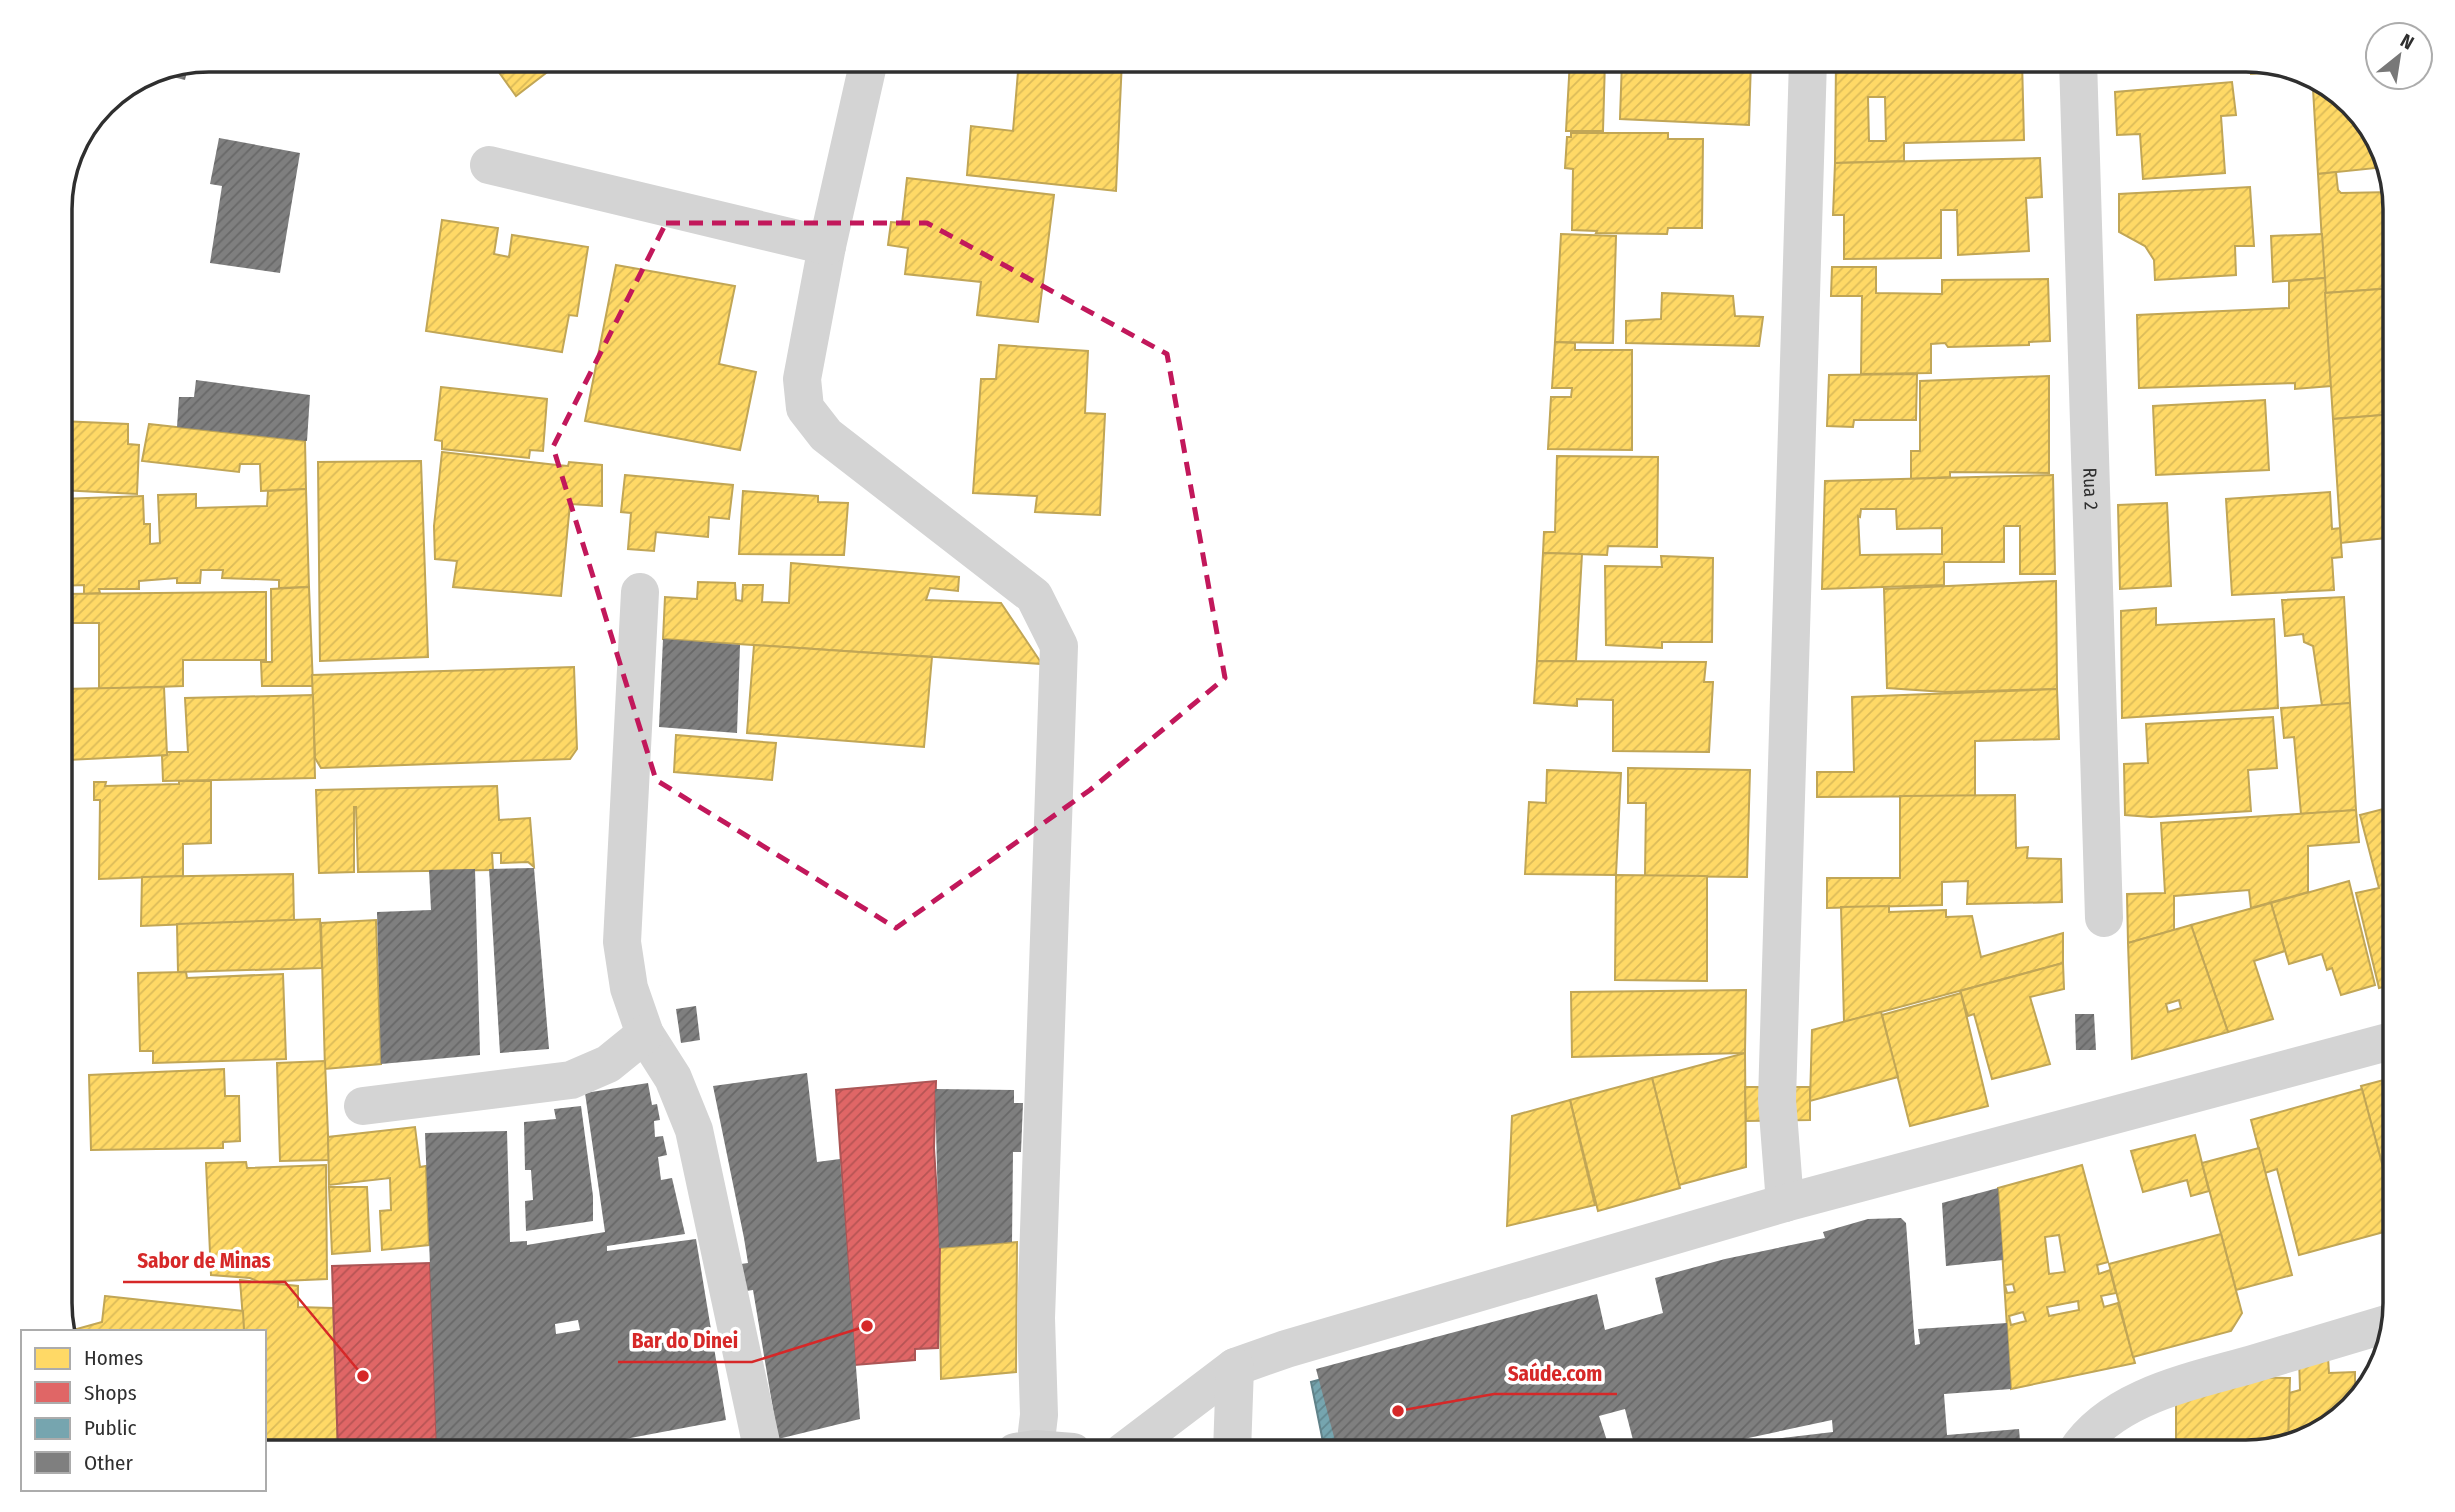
<svg xmlns="http://www.w3.org/2000/svg" width="2455" height="1512" viewBox="0 0 2455 1512" font-family="'Fira Sans Condensed',sans-serif">
	<style>
		.homes { fill: url(#homes-hatch); stroke: #c1a656; stroke-width: 2; fill-rule: evenodd }
		.shops { fill: url(#shops-hatch); stroke: #ab5656; stroke-width: 2 }
		.public { fill: url(#public-hatch); stroke: #618289; stroke-width: 2 }
		.building { fill: url(#building-hatch); fill-rule: evenodd }
		.lines { fill: none; stroke-linecap: round; stroke-linejoin: round }
		.minor { stroke: #d4d4d4; stroke-width: 38 }
		.secondary { stroke: #cdcdcd; stroke-width: 38 }
		.marked { fill: none; stroke: #c2185b; stroke-width: 5; stroke-dasharray: 14 9; stroke-linejoin: round }
		.labels { text-anchor: middle; dominant-baseline: central; stroke-width: 7; stroke-linejoin: round; paint-order: stroke }
		.street-label { font-size: 19px; fill: #2f2f2f; stroke: #fff }
		.rim { fill: none; stroke: #2f2f2f; stroke-width: 3.5 }
		.leader { fill: none; stroke: #d62828; stroke-width: 2.5 }
		.callout-dot { fill: #d62828; stroke: #fff; stroke-width: 2.5 }
		.callout-label { font-size: 21px; text-anchor: middle; font-weight: bold; fill: #d62828; stroke: #fff; stroke-width: 7; stroke-linejoin: round; paint-order: stroke }
	</style>
	<defs>
		<pattern id="homes-hatch" width="6" height="6" patternUnits="userSpaceOnUse" patternTransform="scale(1.75)"><rect width="6" height="6" fill="#ffd966"/><path d="M-1 1l2-2M0 6l6-6M5 7l2-2" fill="none" stroke="#dbbb59"/></pattern>
		<pattern id="shops-hatch" width="6" height="6" patternUnits="userSpaceOnUse" patternTransform="scale(1.75)"><rect width="6" height="6" fill="#e06666"/><path d="M-1 1l2-2M0 6l6-6M5 7l2-2" fill="none" stroke="#b65454"/></pattern>
		<pattern id="public-hatch" width="6" height="6" patternUnits="userSpaceOnUse" patternTransform="scale(1.75)"><rect width="6" height="6" fill="#76a5af"/><path d="M-1 1l2-2M0 6l6-6M5 7l2-2" fill="none" stroke="#61878f"/></pattern>
		<pattern id="building-hatch" width="6" height="6" patternUnits="userSpaceOnUse" patternTransform="scale(1.75)"><rect width="6" height="6" fill="#7f7f7f"/><path d="M-1 1l2-2M0 6l6-6M5 7l2-2" fill="none" stroke="#686868"/></pattern>
	</defs>
	<rect width="100%" height="100%" fill="#fff"/>
	<g class="homes">
		<polygon points="475,60 563,60 516,96 498,71 473,69"/>
		<polygon points="1019,60 1122,60 1116,191 967,175 971,126 1013,131"/>
		<polygon points="1570,60 1605,60 1603,131 1566,131"/>
		<polygon points="1622,60 1751,60 1749,125 1620,119"/>
		<path d="M1836 60H1888V64L2022 60 2024 140 1904 143V161L1835 163ZM1868 97H1885L1886 141H1869Z"/>
		<polygon points="2250,60 2289,71 2251,74"/>
		<polygon points="2232,82 2236,115 2221,116 2225,173 2143,179 2140,134 2117,135 2115,92"/>
		<polygon points="2329,88 2375,134 2386,167 2318,174 2313,89"/>
		<polygon points="1571,133 1668,133 1668,139 1703,139 1702,228 1668,228 1667,234 1596,233 1597,231 1572,230 1573,169 1565,168 1567,137 1571,137"/>
		<polygon points="2040,158 2042,197 2026,198 2029,251 1958,255 1957,210 1941,210 1941,258 1844,259 1844,215 1833,215 1835,163"/>
		<polygon points="2336,172 2338,190 2341,193 2393,192 2395,288 2325,293 2318,174"/>
		<polygon points="907,178 1054,195 1038,322 977,315 981,282 905,274 908,248 888,245 891,222 902,223"/>
		<polygon points="2250,187 2254,246 2235,246 2236,275 2155,280 2154,260 2145,246 2119,232 2119,194"/>
		<polygon points="442,220 498,228 494,254 509,257 512,235 588,247 577,316 569,315 562,352 426,331"/>
		<polygon points="1561,234 1616,236 1613,343 1555,342"/>
		<polygon points="2322,234 2325,278 2273,282 2271,236"/>
		<polygon points="616,265 735,286 719,364 756,372 740,450 585,421"/>
		<polygon points="1832,267 1876,267 1876,293 1942,294 1942,280 2048,279 2050,341 2029,342 2029,345 1948,347 1945,343 1931,344 1931,373 1861,374 1862,296 1831,296"/>
		<polygon points="2325,278 2331,386 2295,389 2295,383 2139,388 2137,315 2289,308 2289,281"/>
		<polygon points="2395,288 2395,414 2333,419 2325,293"/>
		<polygon points="1662,293 1733,296 1735,316 1763,317 1759,346 1626,343 1626,321 1661,319"/>
		<polygon points="1555,342 1575,343 1575,350 1632,350 1632,450 1548,449 1551,397 1571,397 1572,388 1552,388"/>
		<polygon points="999,345 1088,351 1085,413 1105,414 1100,515 1035,512 1037,496 973,493 981,379 996,379"/>
		<polygon points="1917,374 1916,420 1854,420 1853,427 1827,426 1829,375"/>
		<polygon points="2049,376 2049,473 1950,472 1950,477 1911,479 1911,451 1920,451 1920,381"/>
		<polygon points="441,387 547,399 543,451 530,450 529,458 442,449 442,441 435,440"/>
		<polygon points="2265,400 2269,470 2156,475 2153,406"/>
		<polygon points="2395,414 2395,537 2341,543 2333,419"/>
		<polygon points="60,421 128,424 128,444 139,445 137,494 60,490"/>
		<polygon points="149,424 305,441 306,489 261,491 260,464 240,464 239,472 142,461"/>
		<polygon points="442,452 557,465 568,466 569,462 602,465 602,506 570,504 561,596 453,587 457,561 435,559 434,526"/>
		<polygon points="1557,456 1658,457 1657,547 1608,546 1607,555 1543,553 1544,532 1555,532"/>
		<polygon points="421,461 428,657 320,661 318,462"/>
		<polygon points="625,475 733,485 729,519 709,517 708,537 656,532 654,551 628,549 631,513 621,512"/>
		<path d="M2053 475 2055 574H2020V526H2004V562H1944V585L1822 589 1825 481ZM1861 509H1896L1897 529 1942 528V554L1860 555 1858 516 1860 517Z"/>
		<polygon points="306,489 309,587 279,588 279,580 222,578 223,570 201,570 200,583 177,583 177,578 139,581 139,589 99,589 100,593 84,594 84,585 60,586 60,499 143,496 144,524 150,524 150,544 160,543 158,495 196,494 196,508 267,506 268,491"/>
		<polygon points="743,491 818,496 818,502 848,503 844,555 739,554"/>
		<polygon points="2330,492 2332,529 2340,528 2341,543 2342,557 2332,558 2334,590 2232,595 2226,499"/>
		<polygon points="2167,503 2171,586 2120,589 2118,505"/>
		<polygon points="1543,553 1582,554 1576,661 1537,661"/>
		<polygon points="1661,556 1713,558 1712,642 1662,642 1662,648 1606,645 1605,566 1662,567"/>
		<polygon points="791,563 959,577 958,591 930,588 926,600 1001,603 1042,664 663,639 665,597 697,599 698,582 735,583 736,600 742,601 743,585 763,585 762,602 789,603"/>
		<polygon points="2056,581 2057,689 1945,692 1887,688 1884,589"/>
		<polygon points="309,587 313,686 262,686 261,662 272,662 271,589"/>
		<polygon points="266,592 266,660 183,660 183,686 99,689 99,623 60,623 60,594"/>
		<polygon points="2344,597 2350,703 2322,706 2313,646 2304,642 2303,634 2285,636 2282,600"/>
		<polygon points="2156,608 2156,625 2274,619 2278,708 2122,718 2121,611"/>
		<polygon points="754,645 932,657 924,747 747,733"/>
		<polygon points="1537,661 1706,662 1704,682 1713,682 1709,752 1613,751 1613,700 1577,699 1577,706 1534,703"/>
		<polygon points="574,667 577,749 570,759 321,768 315,758 312,675"/>
		<polygon points="164,687 167,755 68,760 66,718 60,718 60,689"/>
		<polygon points="2057,689 2059,739 1975,741 1975,796 1817,797 1817,772 1854,772 1852,697"/>
		<polygon points="313,695 315,778 163,781 162,756 167,755 167,752 188,752 185,698"/>
		<polygon points="2350,703 2356,810 2301,814 2294,737 2284,738 2281,708"/>
		<polygon points="2273,717 2277,768 2248,770 2251,811 2151,817 2125,815 2124,764 2148,763 2146,724"/>
		<polygon points="676,735 776,743 772,780 674,772"/>
		<polygon points="1628,768 1750,770 1747,877 1645,876 1646,803 1628,803"/>
		<polygon points="1547,770 1621,773 1616,875 1525,874 1529,802 1546,803"/>
		<polygon points="179,781 211,781 211,843 183,844 183,876 99,879 100,800 94,800 94,782 106,782 105,786 179,784"/>
		<polygon points="497,786 499,820 530,818 534,867 528,862 501,863 501,853 492,853 493,870 358,872 356,807 354,807 354,872 319,873 316,790"/>
		<polygon points="2015,795 2016,848 2028,847 2027,858 2061,859 2062,902 1967,904 1968,881 1942,882 1942,905 1827,908 1827,878 1900,878 1900,796"/>
		<polygon points="2395,806 2395,901 2383,904 2395,902 2395,984 2379,988 2356,893 2379,888 2360,815"/>
		<polygon points="2356,810 2359,842 2308,846 2308,892 2251,908 2249,890 2174,896 2174,930 2128,943 2127,894 2165,893 2161,823"/>
		<polygon points="293,874 294,920 141,926 142,877"/>
		<polygon points="1616,875 1707,876 1707,981 1615,980"/>
		<polygon points="2349,881 2375,985 2341,995 2332,968 2327,970 2322,954 2289,964 2271,903"/>
		<polygon points="2271,903 2285,951 2254,961 2273,1019 2228,1032 2191,925"/>
		<polygon points="1889,906 1889,912 1946,910 1946,917 1972,916 1981,957 2063,933 2063,963 1844,1022 1841,907"/>
		<polygon points="320,919 322,968 178,972 177,924"/>
		<polygon points="376,920 381,1064 325,1069 321,923"/>
		<path d="M2191 925 2228 1032 2132 1059 2128 943ZM2179 1000 2181 1008 2168 1012 2166 1004Z"/>
		<polygon points="2063,963 2064,989 2030,997 2050,1064 1992,1079 1974,1014 1968,1016 1960,991"/>
		<polygon points="186,972 187,978 283,974 286,1059 153,1063 153,1051 140,1051 138,973"/>
		<polygon points="1746,990 1745,1053 1572,1057 1571,992"/>
		<polygon points="1961,993 1988,1106 1910,1126 1882,1015"/>
		<polygon points="1881,1012 1898,1077 1810,1101 1812,1030"/>
		<polygon points="1745,1053 1746,1167 1679,1185 1652,1078"/>
		<polygon points="325,1061 329,1160 280,1161 277,1063"/>
		<polygon points="224,1069 225,1096 239,1096 240,1141 223,1142 223,1148 91,1150 89,1075"/>
		<polygon points="2395,1077 2395,1212 2361,1086"/>
		<polygon points="1652,1078 1680,1188 1598,1211 1570,1100"/>
		<polygon points="1745,1087 1810,1087 1810,1120 1746,1121"/>
		<polygon points="2362,1089 2395,1212 2395,1229 2299,1255 2277,1169 2265,1173 2251,1120"/>
		<polygon points="1570,1100 1595,1205 1507,1226 1512,1116"/>
		<polygon points="415,1127 420,1167 426,1166 429,1245 382,1250 380,1211 391,1210 390,1178 329,1185 328,1137"/>
		<polygon points="2195,1135 2209,1191 2191,1196 2187,1180 2143,1192 2131,1151"/>
		<polygon points="2259,1148 2292,1275 2236,1290 2202,1163"/>
		<polygon points="246,1162 247,1168 326,1165 327,1279 259,1282 250,1278 211,1275 206,1163"/>
		<path d="M2082 1165 2108 1262 2097 1265 2099 1274 2110 1270 2116 1293 2101 1296 2104 1307 2118 1303 2135 1363 2011 1389 1998 1188ZM2059 1235 2065 1272 2049 1274 2045 1237ZM2013 1284 2015 1292 2007 1293 2005 1285ZM2078 1301 2079 1310 2049 1316 2047 1307ZM2023 1312 2026 1321 2011 1325 2009 1316Z"/>
		<polygon points="329,1187 367,1187 370,1251 332,1254"/>
		<polygon points="2221,1234 2242,1313 2231,1331 2133,1357 2109,1264"/>
		<polygon points="1017,1242 1016,1372 941,1379 939,1248"/>
		<polygon points="240,1280 298,1286 298,1307 333,1308 338,1452 264,1452 264,1332 244,1332"/>
		<polygon points="105,1296 243,1311 244,1332 66,1332 102,1322"/>
		<polygon points="2387,1334 2380,1363 2376,1363 2376,1336"/>
		<polygon points="2299,1357 2328,1357 2329,1373 2355,1372 2355,1390 2364,1390 2321,1432 2288,1441 2289,1393 2300,1390"/>
		<polygon points="2241,1377 2290,1378 2288,1441 2247,1452 2176,1452 2176,1404"/>
	</g>
	<g class="shops">
		<polygon points="936,1081 934,1148 940,1243 938,1348 915,1349 915,1360 855,1365 836,1090"/>
		<polygon points="430,1263 437,1452 338,1452 332,1266"/>
	</g>
	<polygon class="public" points="1459,1341 1491,1452 1325,1452 1311,1382"/>
	<g class="building">
		<polygon points="189,63 185,80 161,74 159,79 144,76 152,71"/>
		<polygon points="219,138 300,153 280,273 210,263 222,186 210,184"/>
		<polygon points="196,380 310,395 307,441 177,427 179,397 194,397"/>
		<polygon points="663,639 740,645 737,733 659,727"/>
		<polygon points="534,868 549,1049 500,1053 489,869"/>
		<polygon points="475,869 480,1055 381,1064 377,912 431,910 429,870"/>
		<polygon points="696,1006 700,1040 681,1043 676,1009"/>
		<polygon points="2075,1014 2094,1014 2096,1050 2076,1050"/>
		<polygon points="807,1073 817,1162 840,1159 860,1419 778,1439 753,1290 746,1291 741,1264 748,1263 744,1238 713,1086"/>
		<path d="M648 1083 652 1105 657 1104 660 1120 654 1121 655 1137 663 1136 667 1155 658 1157 661 1180 672 1178 685 1234 607 1246V1251L696 1239 726 1420 556 1452H538L537 1444 486 1452H437L425 1133 507 1131 510 1242 527 1241V1245L605 1232 585 1093ZM578 1320 580 1330 556 1334 555 1324Z"/>
		<polygon points="935,1089 1014,1090 1014,1103 1023,1103 1021,1152 1013,1152 1012,1242 939,1248"/>
		<polygon points="581,1106 593,1196 593,1221 526,1231 525,1201 533,1200 531,1170 525,1170 524,1122 556,1119 554,1109"/>
		<polygon points="1998,1188 2003,1260 1946,1266 1942,1203"/>
		<path d="M1901 1218 1906 1223 1915 1345 1920 1344 1918 1329 2007 1323 2011 1389 1944 1394 1947 1435 2019 1429 2021 1452H1742L1741 1443 1833 1432 1832 1420 1683 1452H1678L1676 1441 1637 1452H1338L1316 1369 1597 1294 1605 1330 1663 1313 1655 1278 1725 1259 1825 1238 1823 1232 1868 1219ZM1625 1409 1633 1440 1609 1447 1599 1416Z"/>
	</g>
	<g class="lines">
		<g class="minor">
			<polyline points="869,60 827,246 802,379 805,408 826,435 1034,596 1059,646 1036,1318 1039,1415 1035,1449"/>
			<path id="s1" d="M2078 60 2104 918"/>
			<polyline points="489,165 827,246"/>
			<polyline points="640,592 622,942 629,988 645,1034 673,1078 694,1130 763,1452"/>
			<polyline points="363,1106 571,1080 608,1064 645,1034"/>
			<polyline points="1785,1203 1777,1100 1808,60"/>
			<polyline points="1123,1452 1235,1367 1286,1349 1785,1203 2395,1040"/>
			<polyline points="1232,1452 1235,1367"/>
			<path d="M2076 1452C2113 1395 2195 1381 2256 1363 2301 1350 2345 1336 2390 1323"/>
		</g>
		<polyline class="secondary" points="1015,1452 1035,1449 1073,1452"/>
	</g>
	<path class="marked" d="M666 223H927L1167 354 1225 678 1090 790 896 928 656 780 553 447Z"/>
	<g class="labels">
		<g class="street-label">
			<text stroke="none"><textPath href="#s1" startOffset="429">Rua 2</textPath></text>
		</g>
	</g>
	<path d="M0 0H2455V1512H0ZM209 72H2246A137 137 0 0 1 2383 209V1303A137 137 0 0 1 2246 1440H209A137 137 0 0 1 72 1303V209A137 137 0 0 1 209 72Z" fill="#fff" fill-rule="evenodd"/>
	<path class="rim" d="M209 72H2246A137 137 0 0 1 2383 209V1303A137 137 0 0 1 2246 1440H209A137 137 0 0 1 72 1303V209A137 137 0 0 1 209 72Z"/>
	<path class="leader" d="M363 1376L285 1282H123M867 1326L752 1362H618M1398 1411L1494 1394H1617"/>
	<g class="callout-dot">
		<circle cx="363" cy="1376" r="7"/>
		<circle cx="867" cy="1326" r="7"/>
		<circle cx="1398" cy="1411" r="7"/>
	</g>
	<g class="callout-label">
		<text x="204" y="1268">Sabor de Minas</text>
		<text x="685" y="1348">Bar do Dinei</text>
		<text x="1555" y="1381">Saúde.com</text>
	</g>
	<rect x="21" y="1330" width="245" height="161" fill="#ffffff" stroke="#acacac" stroke-width="2"/>
	<rect x="35" y="1348" width="35" height="21" fill="#ffd966" stroke="#acacac" stroke-width="2"/>
	<text x="84" y="1365" font-size="21" fill="#2f2f2f">Homes</text>
	<rect x="35" y="1382" width="35" height="21" fill="#e06666" stroke="#acacac" stroke-width="2"/>
	<text x="84" y="1400" font-size="21" fill="#2f2f2f">Shops</text>
	<rect x="35" y="1418" width="35" height="21" fill="#76a5af" stroke="#acacac" stroke-width="2"/>
	<text x="84" y="1435" font-size="21" fill="#2f2f2f">Public</text>
	<rect x="35" y="1452" width="35" height="21" fill="#7f7f7f" stroke="#acacac" stroke-width="2"/>
	<text x="84" y="1470" font-size="21" fill="#2f2f2f">Other</text>
	<g transform="translate(2399 56) rotate(30)"><circle r="33" fill="#ffffff" stroke="#acacac" stroke-width="2"/>
	<path d="M0-5L12 26L0 18L-12 26Z" fill="#787878"/>
	<text y="-10" font-size="19" font-weight="bold" text-anchor="middle" fill="#2f2f2f">N</text>
	</g>
</svg>
